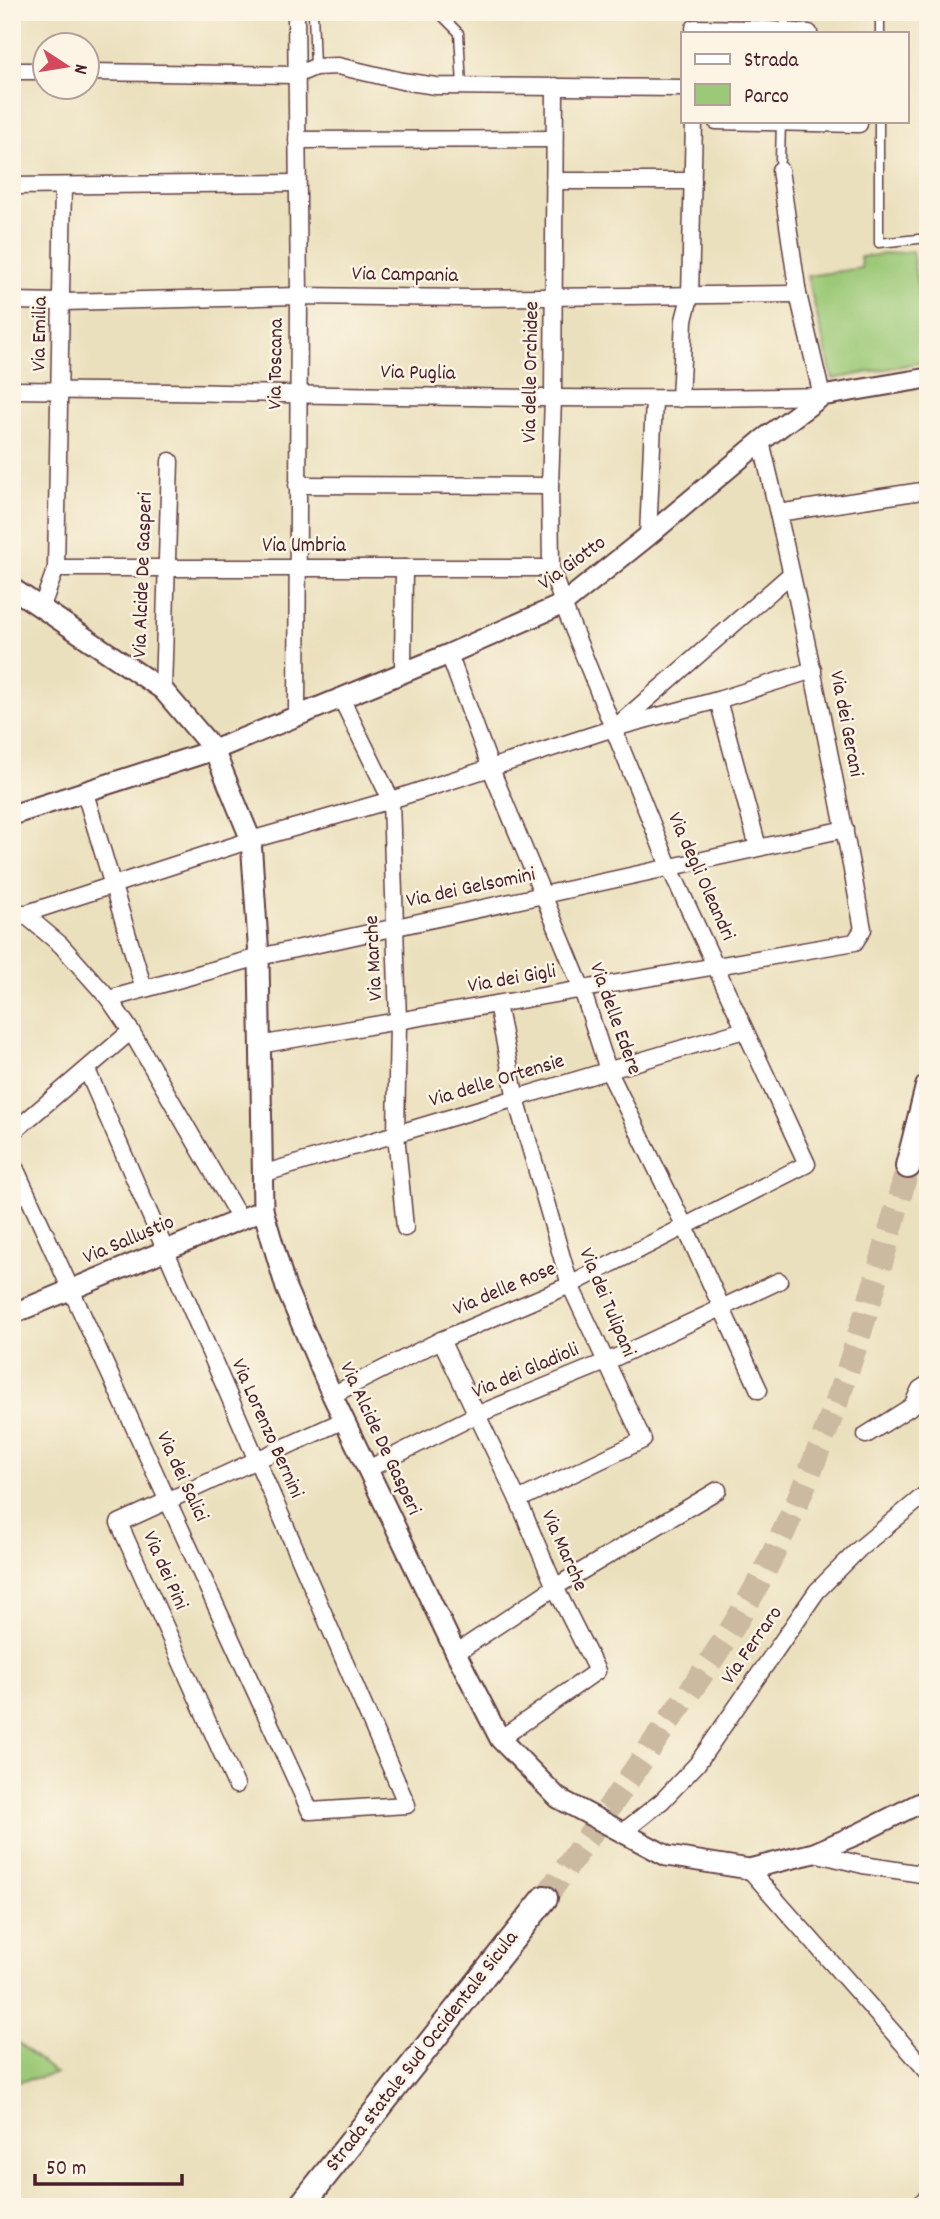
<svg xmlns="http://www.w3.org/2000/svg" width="940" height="2219" viewBox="0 0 940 2219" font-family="Dekko,sans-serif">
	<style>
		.green { fill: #9bc977; stroke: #727451; stroke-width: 2 }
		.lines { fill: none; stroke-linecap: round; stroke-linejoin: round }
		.primary-tunnel { stroke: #cbb9a0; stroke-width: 24; stroke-dasharray: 24 12; stroke-linecap: butt }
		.service-casing { stroke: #623c41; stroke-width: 11 }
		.minor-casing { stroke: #623c41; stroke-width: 19 }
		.tertiary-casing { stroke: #623c41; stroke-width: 23 }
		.primary-casing { stroke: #623c41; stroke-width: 28 }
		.service { stroke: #fff; stroke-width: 8 }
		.minor { stroke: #fff; stroke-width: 16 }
		.tertiary { stroke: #fff; stroke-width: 19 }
		.primary { stroke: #fff; stroke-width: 24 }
		.labels { text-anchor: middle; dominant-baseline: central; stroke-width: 5; stroke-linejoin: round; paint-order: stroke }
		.street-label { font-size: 21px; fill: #4a1f2b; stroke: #fcf5e5 }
	</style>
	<rect width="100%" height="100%" fill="#fcf5e5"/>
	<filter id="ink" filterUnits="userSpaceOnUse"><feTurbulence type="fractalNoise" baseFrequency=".0143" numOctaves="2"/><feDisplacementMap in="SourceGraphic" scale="14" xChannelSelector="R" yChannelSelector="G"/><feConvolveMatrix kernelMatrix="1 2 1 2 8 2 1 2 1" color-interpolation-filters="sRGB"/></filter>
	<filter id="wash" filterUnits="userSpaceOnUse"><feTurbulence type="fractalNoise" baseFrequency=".00686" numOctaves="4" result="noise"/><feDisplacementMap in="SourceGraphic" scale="28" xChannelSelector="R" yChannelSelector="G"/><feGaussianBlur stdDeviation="1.57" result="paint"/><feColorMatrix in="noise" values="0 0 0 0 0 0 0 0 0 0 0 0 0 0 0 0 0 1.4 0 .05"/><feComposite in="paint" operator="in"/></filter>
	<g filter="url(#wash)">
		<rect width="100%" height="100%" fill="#ebe0bd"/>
		<g class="green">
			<polygon points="912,251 928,361 833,379 807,276 862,268 860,257"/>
			<polygon points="12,2038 56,2074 12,2083"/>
		</g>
	</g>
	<g filter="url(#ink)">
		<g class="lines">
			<path class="primary-tunnel" d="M545 1898C584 1843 623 1788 661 1732 697 1682 733 1631 762 1576 829 1446 870 1307 908 1166"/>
			<defs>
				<g id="service">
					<polyline points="313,12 315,67"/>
					<polyline points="438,12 459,33 462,86"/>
					<polyline points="785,31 785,12"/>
					<polyline points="880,33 880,12"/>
					<polyline points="879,121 879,243 928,238"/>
					<polyline points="780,160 781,122"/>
				</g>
				<g id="minor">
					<polyline points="296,12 299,296 297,715"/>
					<polyline points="694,28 756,29 809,33"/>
					<polyline points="12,71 46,71"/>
					<polyline points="88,72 296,75 315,67 338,66 402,81 436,86 683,88"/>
					<polyline points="716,121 859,124 859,121"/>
					<polyline points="297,140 554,139"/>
					<polyline points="554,181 693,181"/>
					<polyline points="12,186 297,183"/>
					<polyline points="12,301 63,302 299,296 468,298 798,294"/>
					<path d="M12 390C282 392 552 403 822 396L798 294 780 170"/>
					<polyline points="680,399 684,320 690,297 694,121"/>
					<polyline points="297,485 550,486"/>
					<polyline points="778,513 928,490"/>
					<polyline points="648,536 654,400"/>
					<polyline points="56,568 551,568"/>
					<polyline points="42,606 56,568 63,186"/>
					<polyline points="449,654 491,769 582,989 608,1070 685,1227 759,1390"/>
					<polyline points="403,673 404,568"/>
					<polyline points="163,690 170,461"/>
					<polyline points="341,698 391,800 398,1021 396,1134 405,1228"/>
					<polyline points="718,700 758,847"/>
					<polyline points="619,724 791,574"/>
					<polyline points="85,793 144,989"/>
					<polyline points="12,909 24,914 61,945 109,999 131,1031 240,1219"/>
					<polyline points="24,914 251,840 391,800 614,728 718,700 813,670"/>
					<polyline points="109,999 259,957 845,829"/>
					<polyline points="497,1004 516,1099 570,1285 643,1440 518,1500"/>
					<path d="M259 1045 855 942 863 929C833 766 800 603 761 441"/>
					<polyline points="12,1133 131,1031"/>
					<polyline points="12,1161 310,1811 407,1805 87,1070"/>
					<polyline points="262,1174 744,1030"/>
					<polyline points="441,1340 518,1500 555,1587 597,1671 500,1739"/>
					<polyline points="332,1395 441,1340 570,1285 807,1164 669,866 563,604 551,568 550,486 553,398 555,86"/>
					<polyline points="866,1435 912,1406 920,1389 928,1384"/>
					<polyline points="368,1469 476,1415 608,1361 779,1281"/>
					<polyline points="456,1653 555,1587 718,1490"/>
					<polyline points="236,1785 119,1523 344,1420"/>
					<polyline points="623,1832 662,1801 697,1764 817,1591 859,1549 928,1492"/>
					<polyline points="814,1853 863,1865 928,1875"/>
					<polyline points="749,1869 928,2072"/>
					<polyline points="916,2207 928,2197"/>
				</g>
				<g id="tertiary">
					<polyline points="12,588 163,690 214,750 251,840 259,957 263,1210 286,1288 332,1395 456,1653 500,1739 558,1798 667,1856 749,1869 814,1853 858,1834 928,1799"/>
					<polyline points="12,815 214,750 449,654 563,604 648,536 761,441 822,396 928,378"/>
					<polyline points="12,1314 263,1210"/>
				</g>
				<g id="primary">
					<polyline points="908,1166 928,1087"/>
					<polyline points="300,2207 545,1898"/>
				</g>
			</defs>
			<use href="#service" class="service-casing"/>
			<use href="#minor" class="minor-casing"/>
			<use href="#tertiary" class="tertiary-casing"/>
			<use href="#primary" class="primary-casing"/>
			<use href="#service" class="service"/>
			<use href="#minor" class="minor"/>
			<use href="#tertiary" class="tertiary"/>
			<use href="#primary" class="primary"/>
		</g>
	</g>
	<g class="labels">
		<g class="street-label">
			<text transform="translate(405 276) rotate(1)">Via Campania</text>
			<text transform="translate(41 334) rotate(-89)">Via Emilia</text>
			<text transform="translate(277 364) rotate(-89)">Via Toscana</text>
			<text transform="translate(532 372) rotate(-89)">Via delle Orchidee</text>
			<text transform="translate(418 374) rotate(1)">Via Puglia</text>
			<text x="304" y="547">Via Umbria</text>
			<text transform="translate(573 564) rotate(-36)">Via Giotto</text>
			<text transform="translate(144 575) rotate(-88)">Via Alcide De Gasperi</text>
			<text transform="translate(845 724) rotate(79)">Via dei Gerani</text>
			<text transform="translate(700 877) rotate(66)">Via degli Oleandri</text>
			<text transform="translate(471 889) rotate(-12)">Via dei Gelsomini</text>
			<text transform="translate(375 958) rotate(-93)">Via Marche</text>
			<text transform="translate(512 980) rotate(-10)">Via dei Gigli</text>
			<text transform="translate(614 1019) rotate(70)">Via delle Edere</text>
			<text transform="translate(497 1082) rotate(-17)">Via delle Ortensie</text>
			<text transform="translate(129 1241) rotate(-23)">Via Sallustio</text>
			<text transform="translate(505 1290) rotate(-23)">Via delle Rose</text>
			<text transform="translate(606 1303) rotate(67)">Via dei Tulipani</text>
			<text transform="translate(526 1372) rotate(-23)">Via dei Gladioli</text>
			<text transform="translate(266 1429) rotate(66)">Via Lorenzo Bernini</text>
			<text transform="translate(379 1439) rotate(65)">Via Alcide De Gasperi</text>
			<text transform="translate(181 1477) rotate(65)">Via dei Salici</text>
			<text transform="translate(563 1551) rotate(66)">Via Marche</text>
			<text transform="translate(164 1571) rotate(66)">Via dei Pini</text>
			<text transform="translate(753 1646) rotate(-55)">Via Ferraro</text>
			<text transform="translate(423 2052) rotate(-52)">Strada statale Sud Occidentale Sicula</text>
		</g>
	</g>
	<rect width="940" height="2219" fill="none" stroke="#fcf5e5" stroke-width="42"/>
	<rect x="681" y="32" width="228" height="91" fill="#fcf5e5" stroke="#b59f9b" stroke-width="2"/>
	<rect x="695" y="54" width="35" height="10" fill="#ffffff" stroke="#b59f9b" stroke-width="2"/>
	<text x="744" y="66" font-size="21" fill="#4a1f2b">Strada</text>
	<rect x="695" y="84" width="35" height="21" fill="#9bc977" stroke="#b59f9b" stroke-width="2"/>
	<text x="744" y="102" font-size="21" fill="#4a1f2b">Parco</text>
	<g transform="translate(66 66) rotate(102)"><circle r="33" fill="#fcf5e5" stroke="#b59f9b" stroke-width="2"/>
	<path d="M0-5L12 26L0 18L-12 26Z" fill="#d1495b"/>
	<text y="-10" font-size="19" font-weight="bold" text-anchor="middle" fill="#4a1f2b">N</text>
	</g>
	<path d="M35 2174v10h147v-10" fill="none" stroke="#4a1f2b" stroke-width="3.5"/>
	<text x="46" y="2174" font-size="21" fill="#4a1f2b" stroke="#fcf5e5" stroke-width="5" paint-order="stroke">50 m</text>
</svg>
